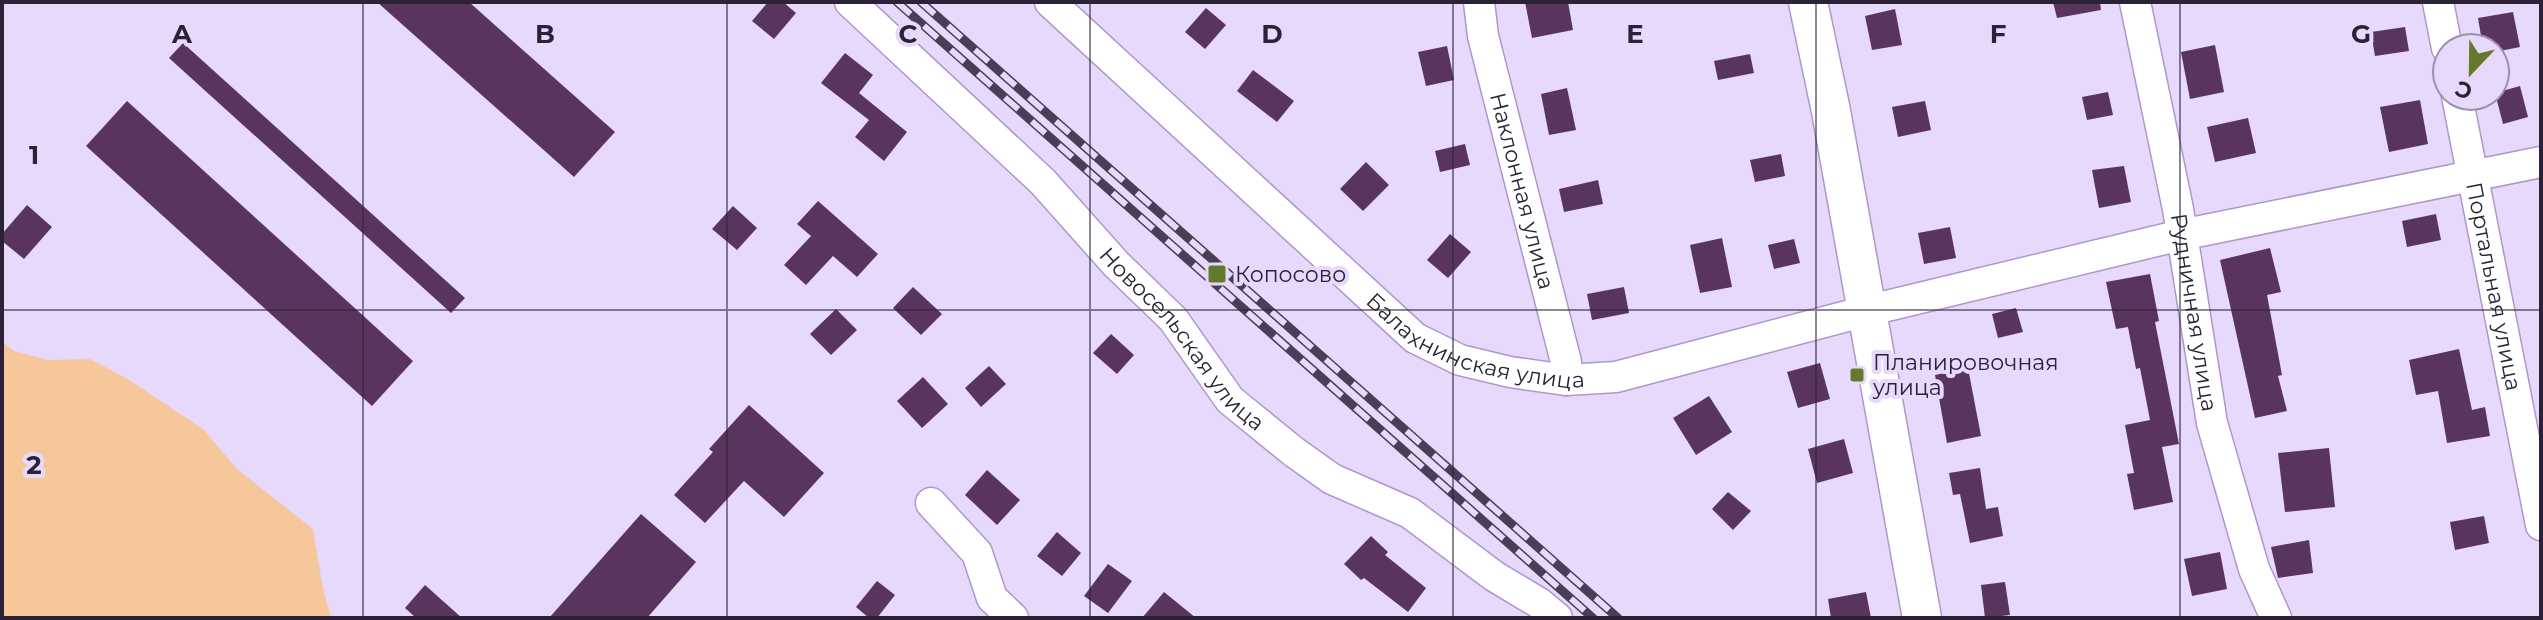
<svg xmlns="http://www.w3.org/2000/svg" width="2543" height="620" viewBox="0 0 2543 620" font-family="Montserrat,sans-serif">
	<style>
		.green { fill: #f7c79c }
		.building { fill: #59355e }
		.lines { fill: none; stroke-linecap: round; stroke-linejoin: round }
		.minor-casing { stroke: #ad97cd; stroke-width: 33 }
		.major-casing { stroke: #ad97cd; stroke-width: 41 }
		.minor { stroke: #fff; stroke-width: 30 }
		.major { stroke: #fff; stroke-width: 38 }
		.rail-casing { stroke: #483f56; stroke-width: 9 }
		.rail { stroke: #e7d9fc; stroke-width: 6; stroke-dasharray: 18; stroke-linecap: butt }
		.grid { fill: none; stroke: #2b2237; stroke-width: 2; stroke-opacity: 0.55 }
		.poi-dot { fill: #64792a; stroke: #e7d9fc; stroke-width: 3 }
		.labels { text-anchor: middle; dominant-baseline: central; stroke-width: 8; stroke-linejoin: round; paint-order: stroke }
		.street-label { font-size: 22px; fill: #2b2237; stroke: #e7d9fc }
		.poi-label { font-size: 22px; fill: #2b2237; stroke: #e7d9fc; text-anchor: start }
		.grid-label { font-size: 26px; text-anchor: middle; font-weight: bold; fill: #2b2237; stroke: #e7d9fc; stroke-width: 8; stroke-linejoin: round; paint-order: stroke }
	</style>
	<rect width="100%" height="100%" fill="#e7d9fc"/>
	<polygon class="green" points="2,341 14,351 48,360 90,359 126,378 203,429 237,469 313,529 323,589 331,618 2,618"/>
	<g class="building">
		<polygon points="377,2 469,2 615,132 574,177"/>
		<polygon points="768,2 783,2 796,13 774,39 752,21"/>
		<polygon points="1525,2 1568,2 1573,30 1532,38"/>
		<polygon points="2053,2 2100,2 2101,10 2057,18"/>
		<polygon points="1206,8 1226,25 1205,49 1185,32"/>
		<polygon points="1895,9 1902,45 1872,50 1865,16"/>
		<polygon points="2513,12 2520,47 2495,52 2495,48 2483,48 2478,18"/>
		<polygon points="2405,27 2409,51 2375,56 2371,32"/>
		<polygon points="183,43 465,298 451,313 169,58"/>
		<polygon points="2215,45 2224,92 2190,99 2181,52"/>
		<polygon points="1447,46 1454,80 1426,86 1418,52"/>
		<polygon points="845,53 873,75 859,93 907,132 884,161 855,137 869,120 821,83"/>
		<polygon points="1750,54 1754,73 1718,80 1714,61"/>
		<polygon points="1253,70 1294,101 1277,122 1237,91"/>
		<polygon points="2520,86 2528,117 2503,124 2495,93"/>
		<polygon points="1567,88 1576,130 1549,135 1541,94"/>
		<polygon points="2108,92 2113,115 2087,120 2082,97"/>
		<polygon points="2420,100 2428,144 2389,152 2380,107"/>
		<polygon points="127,101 413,361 372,406 86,146"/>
		<polygon points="1925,101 1931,130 1898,137 1892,107"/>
		<polygon points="2248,118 2256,153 2215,162 2207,127"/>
		<polygon points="1465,144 1470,165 1440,172 1435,151"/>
		<polygon points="1781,154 1785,176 1755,182 1750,160"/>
		<polygon points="1366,162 1389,185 1363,211 1340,189"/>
		<polygon points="2124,166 2131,202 2099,208 2092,170"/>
		<polygon points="1598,180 1603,204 1564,212 1559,189"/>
		<polygon points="818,201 878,254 857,277 833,256 806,285 784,265 811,236 797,224"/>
		<polygon points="27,205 52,227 24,259 2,241 2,234"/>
		<polygon points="733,206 757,228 737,250 712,229"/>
		<polygon points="2436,214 2441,240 2407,247 2402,221"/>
		<polygon points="1950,227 1956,258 1924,264 1918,233"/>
		<polygon points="1450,234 1471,252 1448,278 1427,260"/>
		<polygon points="1722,238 1732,287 1700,293 1690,245"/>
		<polygon points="1794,239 1800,263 1774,269 1768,245"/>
		<polygon points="2270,248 2281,292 2267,295 2282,375 2278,376 2287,411 2255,418 2220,260"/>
		<polygon points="2150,274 2159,321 2155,322 2179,444 2162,447 2173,502 2134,510 2127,474 2134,473 2125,425 2150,420 2140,368 2136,369 2128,327 2116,329 2106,282"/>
		<polygon points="913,287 942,314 921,335 893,308"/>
		<polygon points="1624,287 1629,313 1592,320 1587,294"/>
		<polygon points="2016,308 2023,332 1998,338 1992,314"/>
		<polygon points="836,309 857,330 831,355 810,334"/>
		<polygon points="1111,334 1134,355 1117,374 1093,353"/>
		<polygon points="2459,349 2472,410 2485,407 2490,436 2447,443 2438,391 2416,395 2409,360"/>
		<polygon points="1820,363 1830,399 1798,408 1787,372"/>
		<polygon points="989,366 1006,384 981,407 965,388"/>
		<polygon points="1968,368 1981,436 1947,443 1935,375"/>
		<polygon points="923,377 948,404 922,428 897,401"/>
		<polygon points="1709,396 1732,432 1696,455 1673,418"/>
		<polygon points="749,405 824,473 784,517 744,481 705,523 674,495 713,452 709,449"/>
		<polygon points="1844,439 1853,473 1817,483 1808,449"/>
		<polygon points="2329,448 2335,507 2285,512 2278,453"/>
		<polygon points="1980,468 1986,509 1998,507 2003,536 1970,543 1960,494 1953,495 1949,473"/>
		<polygon points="987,470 1020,500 997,525 965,495"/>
		<polygon points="1728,492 1751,511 1733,530 1712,509"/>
		<polygon points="641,514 696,562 647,618 549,618"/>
		<polygon points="2484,516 2489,543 2455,550 2450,522"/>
		<polygon points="1057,532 1081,553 1062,576 1037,556"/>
		<polygon points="1371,536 1388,552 1385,555 1426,588 1408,612 1364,578 1361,580 1344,564"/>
		<polygon points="2309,540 2313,573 2278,578 2271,547"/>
		<polygon points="2220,552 2227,589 2192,596 2184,559"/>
		<polygon points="1108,564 1132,581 1108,613 1084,596"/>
		<polygon points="877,581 895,595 877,618 869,618 856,607"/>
		<polygon points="2005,582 2010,615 1985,618 1981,585"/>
		<polygon points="425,585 462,618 416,618 405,608"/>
		<polygon points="1164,592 1196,618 1142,618"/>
		<polygon points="1866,592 1871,618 1831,618 1828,599"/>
	</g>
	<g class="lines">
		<defs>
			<g id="minor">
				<path id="s1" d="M850 2 1043 182 1116 264 1173 319 1230 400 1294 452 1332 479 1410 513 1494 576 1539 603 1557 618"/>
				<path id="s2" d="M1050 2 1415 338 1460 360 1510 372 1566 380 1616 377 1866 311 2181 235 2541 162"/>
				<path id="s3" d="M1479 2 1483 36 1566 362V380"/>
				<path id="s4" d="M2135 2 2178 209 2212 423 2254 569 2276 618"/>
				<polyline points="2438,2 2447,48"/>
				<path id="s5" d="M2457 96 2541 525"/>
				<polyline points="931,503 977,553 992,598 1013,618"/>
			</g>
			<polyline id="major" points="1808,2 1831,111 1922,618"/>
		</defs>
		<use href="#minor" class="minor-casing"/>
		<use href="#major" class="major-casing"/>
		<use href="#minor" class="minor"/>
		<use href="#major" class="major"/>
		<defs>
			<g id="rail">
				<polyline points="897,2 1593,618"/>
				<polyline points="921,2 1618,618"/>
			</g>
		</defs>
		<use href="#rail" class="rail-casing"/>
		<use href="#rail" class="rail"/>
	</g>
	<path class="grid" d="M363 2V618M727 2V618M1090 2V618M1453 2V618M1816 2V618M2180 2V618M2 310H2541"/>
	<g class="poi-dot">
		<rect x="1207" y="264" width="20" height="20" rx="4"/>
		<rect x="1849" y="367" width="16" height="16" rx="4"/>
	</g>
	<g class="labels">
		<g class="street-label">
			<text stroke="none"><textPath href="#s3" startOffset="194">Наклонная улица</textPath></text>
			<text stroke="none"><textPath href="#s5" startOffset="194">Портальная улица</textPath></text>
			<text stroke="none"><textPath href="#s4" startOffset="316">Рудничная улица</textPath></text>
			<text stroke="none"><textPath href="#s2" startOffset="554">Балахнинская улица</textPath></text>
			<text stroke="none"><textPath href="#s1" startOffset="474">Новосельская улица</textPath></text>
		</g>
		<g class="poi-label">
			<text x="1235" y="274">Копосово</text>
			<text x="1873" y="362">Планировочная<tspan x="1873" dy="25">улица</tspan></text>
		</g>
	</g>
	<g class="grid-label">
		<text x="182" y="43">A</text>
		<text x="545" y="43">B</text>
		<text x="908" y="43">C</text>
		<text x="1272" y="43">D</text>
		<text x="1635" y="43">E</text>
		<text x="1998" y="43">F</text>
		<text x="2361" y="43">G</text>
		<text x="34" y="164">1</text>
		<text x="34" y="474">2</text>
	</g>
	<rect width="2543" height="620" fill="none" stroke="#2b2237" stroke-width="8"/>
	<g transform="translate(2471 72) rotate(202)"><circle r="38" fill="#e7d9fc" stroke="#9c90ad" stroke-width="2"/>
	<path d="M0-6L14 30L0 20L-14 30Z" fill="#64792a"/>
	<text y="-12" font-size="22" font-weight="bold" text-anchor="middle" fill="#2b2237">С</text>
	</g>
</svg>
